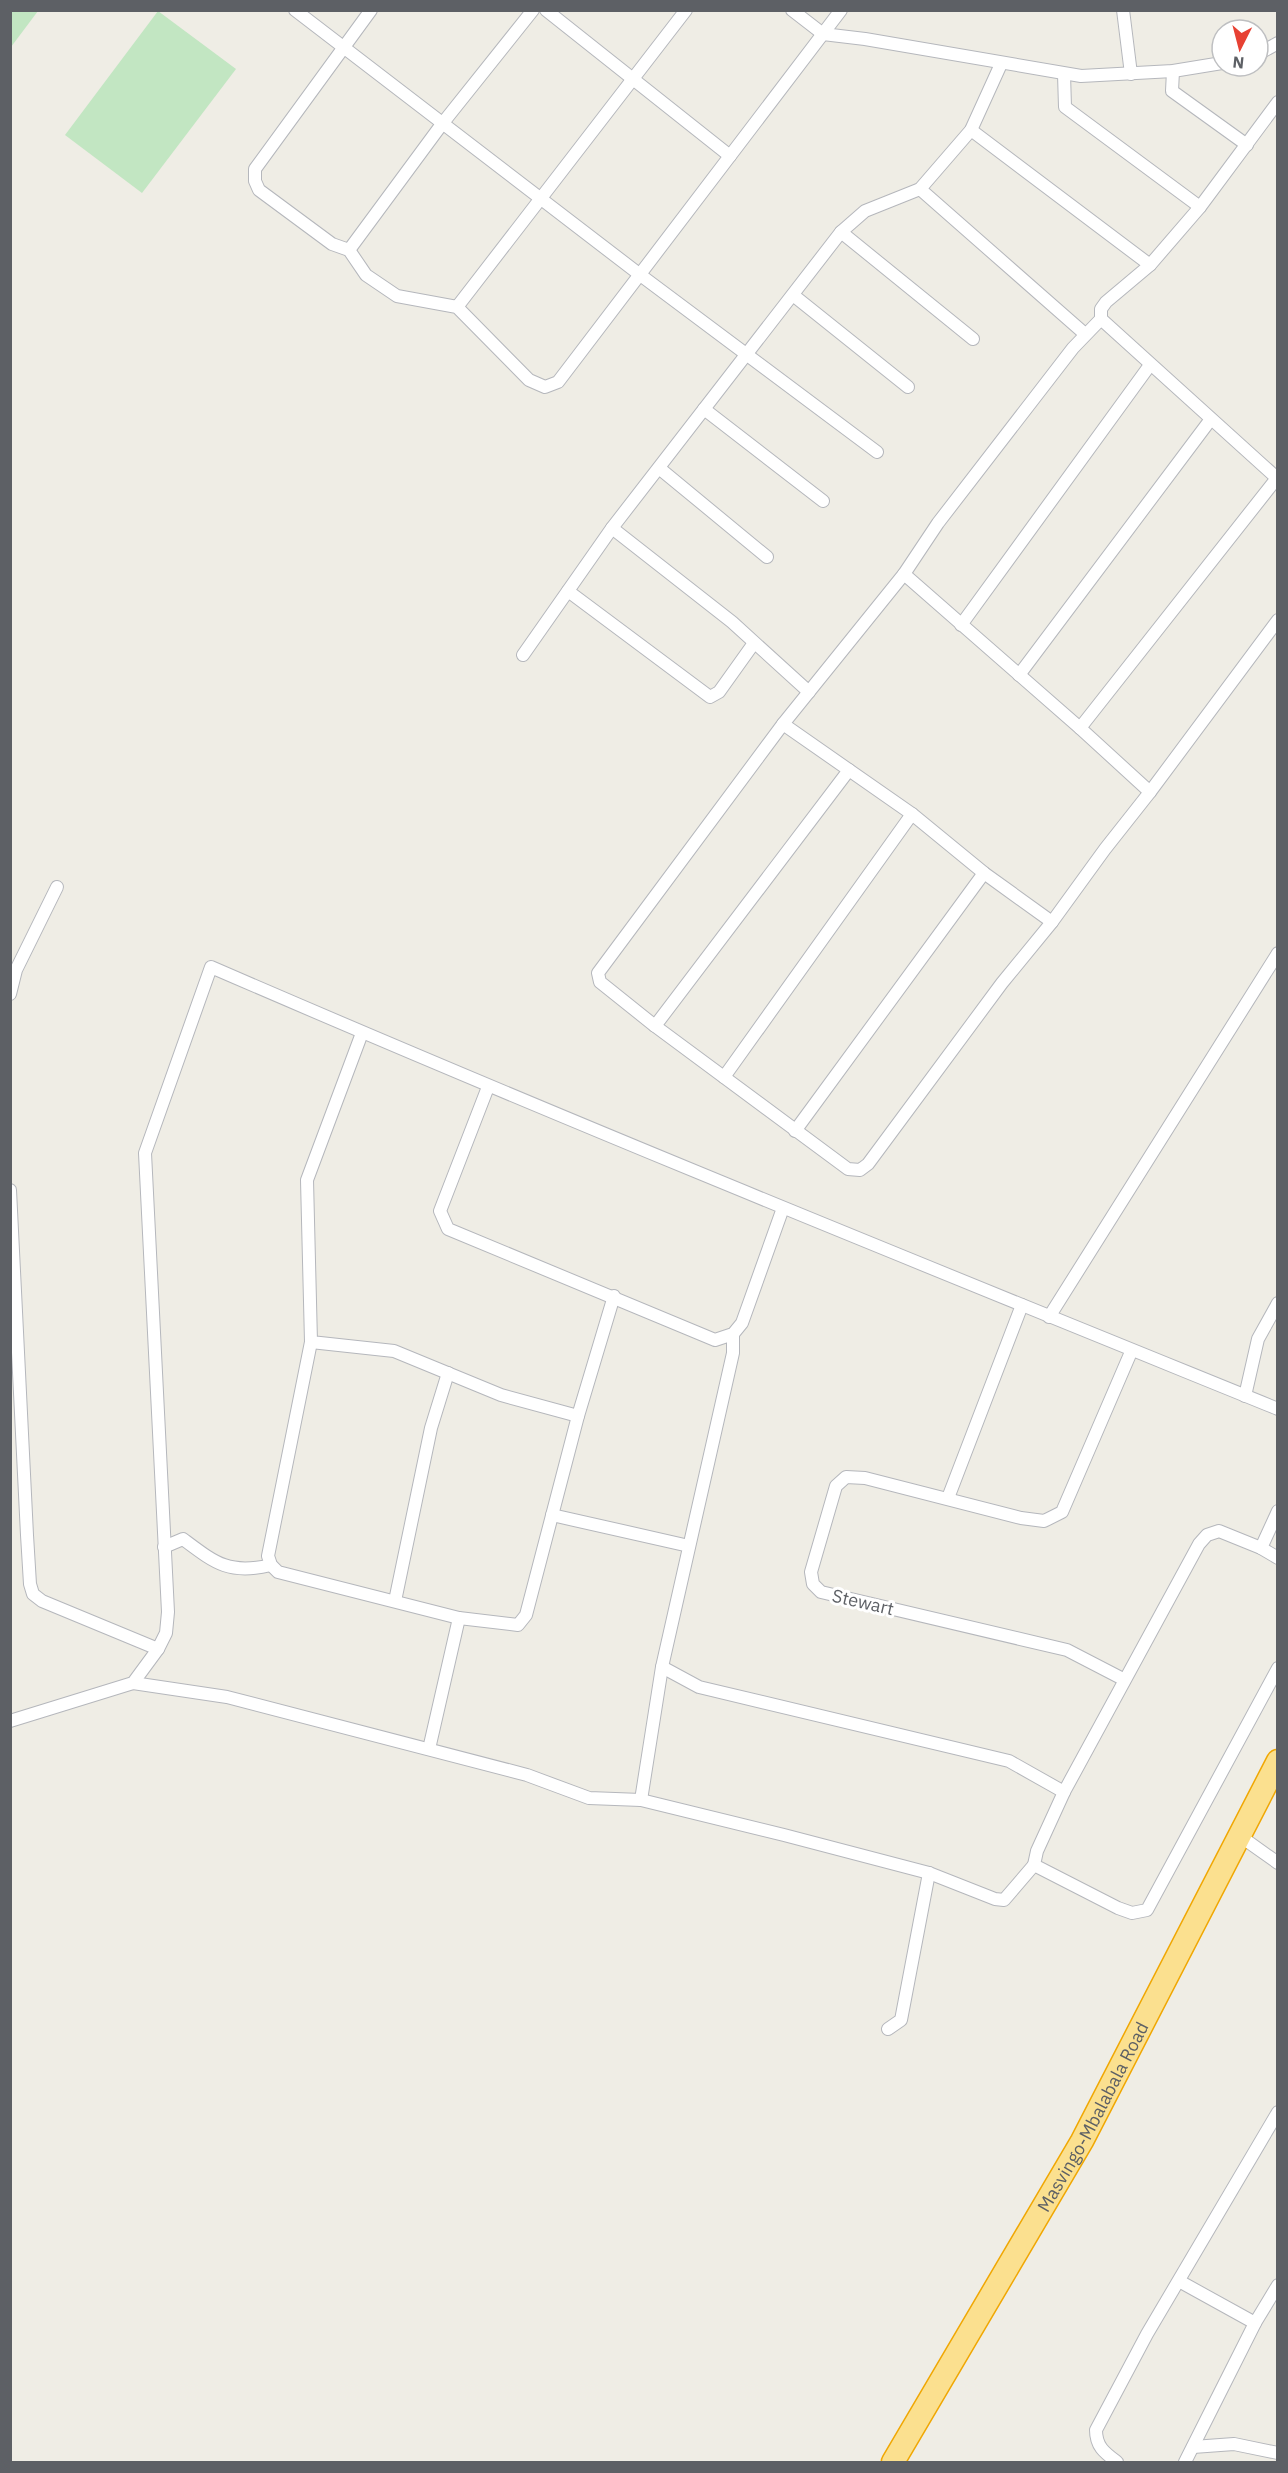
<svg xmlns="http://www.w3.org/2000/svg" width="1288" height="2473" viewBox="0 0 1288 2473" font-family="'IBM Plex Sans',sans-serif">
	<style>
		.green { fill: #c2e6c2 }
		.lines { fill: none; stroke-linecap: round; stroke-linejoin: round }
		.street-casing { stroke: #b5b7bc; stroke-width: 14 }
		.highway-casing { stroke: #f0a703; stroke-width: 25 }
		.street { stroke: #fff; stroke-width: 12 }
		.highway { stroke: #fbe08f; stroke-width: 22 }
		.labels { text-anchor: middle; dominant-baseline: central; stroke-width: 6; stroke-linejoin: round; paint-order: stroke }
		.street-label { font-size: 18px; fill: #5d6065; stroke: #fff }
	</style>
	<rect width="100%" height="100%" fill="#efede5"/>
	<g class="green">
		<polygon points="11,10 38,11 11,47 10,11"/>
		<polygon points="158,11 236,69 142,193 65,135"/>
	</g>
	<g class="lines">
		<defs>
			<g id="street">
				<polyline points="295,10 639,274 877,452"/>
				<polyline points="371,10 255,169 255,181 259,190 332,244 349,250 366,275 397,296 457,307 529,380 545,387 558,382 841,10"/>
				<polyline points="546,10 730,156"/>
				<polyline points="792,10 823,34 865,39 1081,76 1173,71 1222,63"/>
				<polyline points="1123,10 1131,74"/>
				<polyline points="1258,54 1278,43"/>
				<polyline points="1173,71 1172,91 1247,145"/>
				<polyline points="1064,74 1065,107 1200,207"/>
				<polyline points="1278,102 1200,207 1150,265 1106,302 1101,309 1101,319 1278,479"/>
				<polyline points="971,130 1150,265"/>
				<polyline points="920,189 1085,334"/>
				<polyline points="841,232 973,339"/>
				<polyline points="349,250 442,124 533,10"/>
				<polyline points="793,295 908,387"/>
				<polyline points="457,307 686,10"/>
				<polyline points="1101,319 1073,348 938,523 904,574 783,724 598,973 600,982 655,1026 848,1169 860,1170 868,1164 1002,983 1052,922 1105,849 1150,792 1278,620"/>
				<polyline points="704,409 823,501"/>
				<polyline points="659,468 767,557"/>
				<polyline points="612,528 732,622 809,692"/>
				<polyline points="904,574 1080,728 1150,792"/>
				<polyline points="568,591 710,697 719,692 754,643"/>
				<polyline points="961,625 1150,365"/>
				<polyline points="523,655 612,528 841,232 865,211 920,189 971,130 1001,64"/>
				<polyline points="1019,675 1211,419"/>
				<polyline points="783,724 912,814 984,873 1052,922"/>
				<polyline points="1080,728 1277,478"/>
				<polyline points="10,994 16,970 57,887"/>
				<polyline points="655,1026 849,770"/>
				<polyline points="362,1033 307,1180 311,1342 394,1351 501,1395 578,1416"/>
				<polyline points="724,1077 912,814"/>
				<polyline points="488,1087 440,1211 448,1229 715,1340 733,1334 742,1323 783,1208"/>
				<polyline points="795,1131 984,873"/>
				<polyline points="10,1190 27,1535 30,1584 33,1594 42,1601 158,1649"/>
				<polyline points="1049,1317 1278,953"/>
				<polyline points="311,1342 268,1556 271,1565 278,1572 459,1618 518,1625 526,1615 578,1416 614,1296"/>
				<polyline points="1245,1396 1258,1339 1278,1303"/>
				<polyline points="948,1498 1022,1305"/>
				<polyline points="552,1515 689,1546"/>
				<path d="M164 1547 183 1539C215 1563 229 1575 271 1565"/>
				<polyline points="1261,1548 1278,1511"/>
				<polyline points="1278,1558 1261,1548 1219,1531 1207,1535 1199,1544 1064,1792 1037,1851 1034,1865 1118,1908 1132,1913 1147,1910 1278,1668"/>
				<polyline points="395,1601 431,1428 448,1373"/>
				<polyline points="662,1667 699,1687 1009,1761 1064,1792"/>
				<polyline points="1123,1679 1067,1650 821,1592 813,1584 811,1572 836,1486 846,1477 865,1478 1021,1518 1044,1521 1062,1512 1131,1352"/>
				<polyline points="133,1683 227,1697 527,1775 589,1798 641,1800 784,1835 929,1873 995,1899 1004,1900 1034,1865"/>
				<path d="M10 1721 133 1683 158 1649 166 1633 168 1612 145 1153 211 967C564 1120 921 1264 1278 1409"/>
				<polyline points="429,1749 459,1618"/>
				<polyline points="641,1800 662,1667 733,1353 733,1334"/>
				<polyline points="1240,1836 1278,1863"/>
				<polyline points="888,2029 901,2020 929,1873"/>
				<polyline points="1179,2281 1255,2323"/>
				<polyline points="1193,2447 1234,2444 1278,2453"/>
				<path d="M1117 2462C1105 2453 1096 2447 1096 2430L1147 2334 1278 2112"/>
				<polyline points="1185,2462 1255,2323 1278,2285"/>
			</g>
			<g id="highway">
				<path id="s1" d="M893 2462 1082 2141 1278 1761"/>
			</g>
		</defs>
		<use href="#street" class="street-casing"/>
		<use href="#highway" class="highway-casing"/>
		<use href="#street" class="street"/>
		<use href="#highway" class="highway"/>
	</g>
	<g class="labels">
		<g class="street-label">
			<text transform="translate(863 1602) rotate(13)">Stewart</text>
			<text stroke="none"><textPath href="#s1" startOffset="399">Masvingo-Mbalabala Road</textPath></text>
		</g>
	</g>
	<rect width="1288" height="2473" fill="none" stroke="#5d6065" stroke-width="24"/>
	<g transform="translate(1240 48) rotate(186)"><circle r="28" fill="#ffffff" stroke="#bebfc1" stroke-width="1.5"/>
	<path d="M0-4.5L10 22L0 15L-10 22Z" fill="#e74133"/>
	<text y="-9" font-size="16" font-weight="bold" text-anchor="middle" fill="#5d6065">N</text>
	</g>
</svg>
